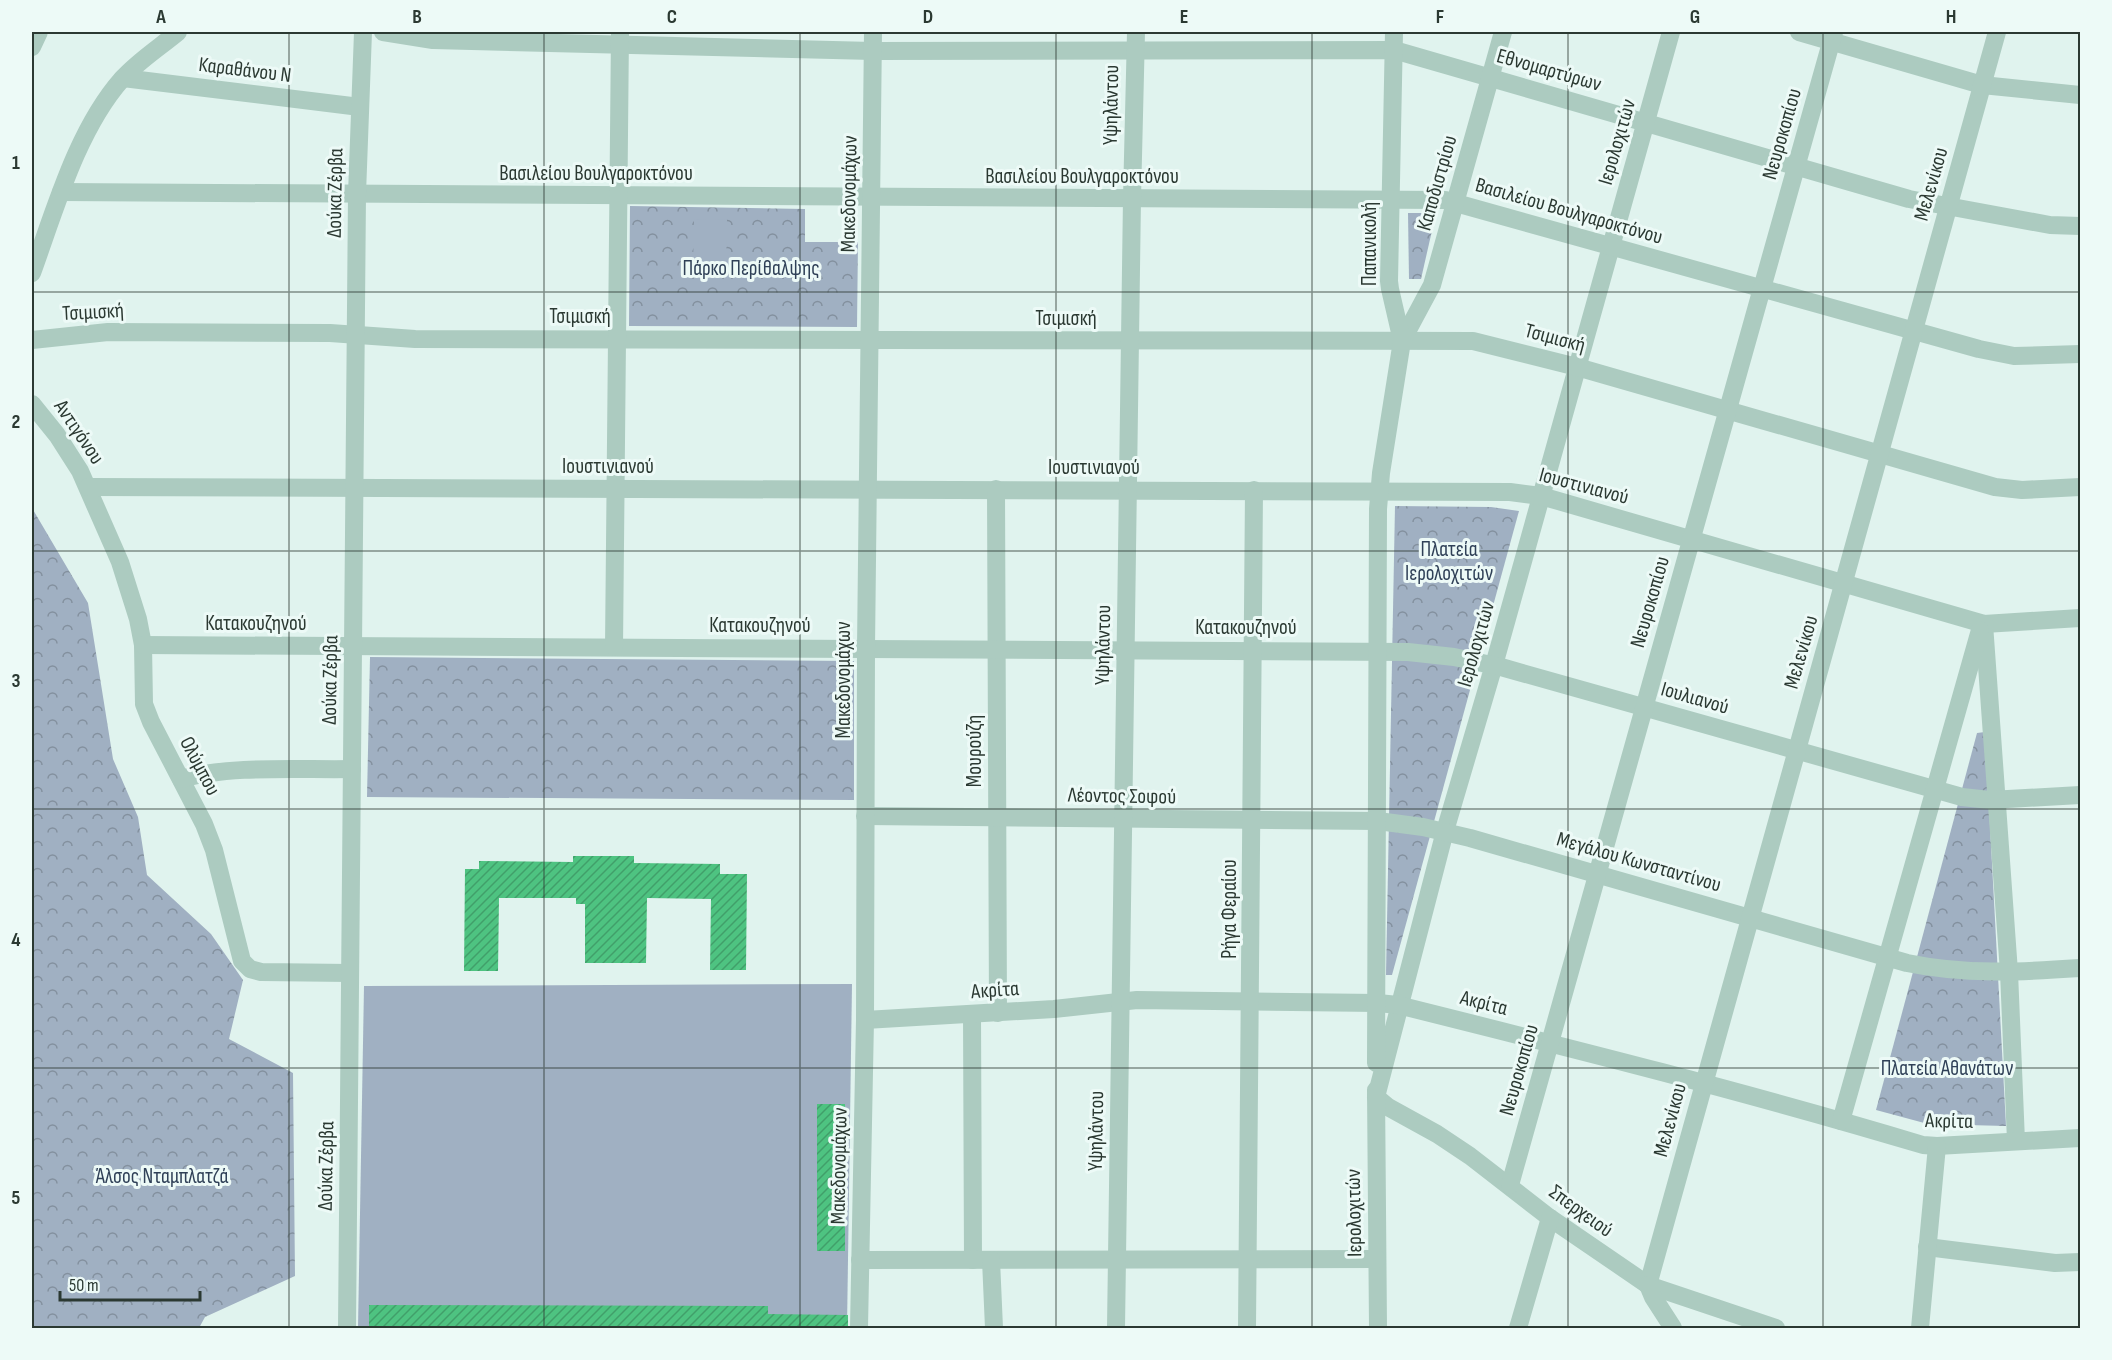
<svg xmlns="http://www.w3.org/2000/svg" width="2112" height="1360" viewBox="0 0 2112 1360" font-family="'Sofia Sans Condensed',sans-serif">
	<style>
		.park { fill: url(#park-crowns) }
		.garden { fill: #a0b0c2 }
		.building { fill: url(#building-hatch) }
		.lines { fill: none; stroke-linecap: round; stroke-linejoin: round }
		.minor { stroke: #accbc0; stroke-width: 18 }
		.grid { fill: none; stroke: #2b3932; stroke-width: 1.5; stroke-opacity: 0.55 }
		.labels { text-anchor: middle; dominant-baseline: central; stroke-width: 6; stroke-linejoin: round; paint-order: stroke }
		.street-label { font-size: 21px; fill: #2b3932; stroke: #edfaf7 }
		.park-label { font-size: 21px; fill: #2f4057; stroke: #edfaf7 }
		.neatline { fill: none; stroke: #2b3932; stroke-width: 2 }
		.grid-label { font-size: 20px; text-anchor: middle; font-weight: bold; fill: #2b3932 }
	</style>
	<defs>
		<pattern id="park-crowns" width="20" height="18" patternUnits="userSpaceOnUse" patternTransform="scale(1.5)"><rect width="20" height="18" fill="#a0b0c2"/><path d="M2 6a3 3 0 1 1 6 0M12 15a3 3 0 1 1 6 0" fill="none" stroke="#83909e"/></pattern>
		<pattern id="building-hatch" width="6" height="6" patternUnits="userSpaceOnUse" patternTransform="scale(1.5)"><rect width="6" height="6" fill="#4ec381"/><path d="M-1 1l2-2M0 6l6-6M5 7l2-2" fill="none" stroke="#419f6a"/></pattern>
	</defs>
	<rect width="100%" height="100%" fill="#e0f3ee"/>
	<g class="park">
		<polygon points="630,206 805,209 805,242 858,242 857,327 629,326"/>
		<polygon points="1408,213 1436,213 1421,279 1409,279"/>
		<polygon points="1395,506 1491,507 1519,511 1392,975 1386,975"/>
		<polygon points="32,508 88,603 113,759 138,817 147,875 211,934 243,980 229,1039 293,1073 295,1276 205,1317 199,1328 32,1328"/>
		<polygon points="370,657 854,661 854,800 367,797"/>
		<polygon points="1985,732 2006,1126 1928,1124 1876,1110 1977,733"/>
	</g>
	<g class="garden">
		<polygon points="694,219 727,220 726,272 693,271"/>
		<polygon points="852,984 847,1328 358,1328 364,986"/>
	</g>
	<g class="building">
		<polygon points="573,856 634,856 634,863 720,864 720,874 747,874 746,970 710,970 711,899 647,898 646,963 585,963 585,904 576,904 576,898 499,898 498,971 464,971 465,869 479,869 479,861 573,862"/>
		<rect x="817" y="1104" width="28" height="147"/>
		<polygon points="369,1305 768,1306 768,1314 848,1315 848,1329 369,1329"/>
	</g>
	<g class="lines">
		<g class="minor">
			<polyline points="383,32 433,40 873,51 1394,50 1909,199 2050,225 2080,226"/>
			<polyline points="1671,32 1494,665 1445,831 1376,1097 1388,1107 1437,1134 1470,1156 1550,1218 1648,1285 1776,1328"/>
			<polyline points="1799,32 1982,85 2080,95"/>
			<polyline points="32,47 39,32"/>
			<polyline points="123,78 360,107"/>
			<polyline points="61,192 1445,200 1979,349 2014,356 2080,354"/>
			<path d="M32 273C55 210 77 130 122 79 138 61 160 47 178 32"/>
			<polyline points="32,340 108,332 330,333 415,339 1473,341 1577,367 1995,487 2022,490 2080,487"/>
			<polyline points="1402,341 1432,285 1503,32"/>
			<polyline points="32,404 57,435 80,471 120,562 138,619 143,645 144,704 151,722 204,824 214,850 242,961 250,969 261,972 350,973"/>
			<polyline points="88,487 1510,492 1541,496 1984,624 2080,618"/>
			<polyline points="996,489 998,1013"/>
			<polyline points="1984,624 2009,972 2016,1141"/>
			<polyline points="143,645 1408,652 1454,657 1501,667 1962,797 1990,800 2080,795"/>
			<polyline points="614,647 620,32"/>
			<path d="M181 779C230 765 300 770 352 769"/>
			<path d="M865 816 1378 821 1423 827 1470 838 1907 963C1965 975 2022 972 2080 968"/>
			<polyline points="972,1014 973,1260"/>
			<path d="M865 1020 1054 1009 1137 1000 1378 1003 1398 1005C1574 1049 1750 1093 1923 1145L1937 1146 2080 1138"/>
			<polyline points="1376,1063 1378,509 1381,473 1402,341 1390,289 1389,281 1394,32"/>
			<polyline points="1376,1090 1378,1328"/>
			<polyline points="1841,1121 1980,630"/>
			<polyline points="1510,1185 1834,32"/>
			<polyline points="1927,1247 2055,1263 2080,1262"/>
			<polyline points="860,1260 1377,1259"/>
			<polyline points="991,1260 994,1328"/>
			<polyline points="1648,1285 1997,32"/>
			<polyline points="1648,1285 1653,1297 1673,1328"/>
			<polyline points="347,1328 357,194 363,32"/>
			<polyline points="859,1328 865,1020 866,648 873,32"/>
			<polyline points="1116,1328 1132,198 1136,32"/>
			<polyline points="1247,1328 1254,490"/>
			<polyline points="1518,1328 1550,1218"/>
			<polyline points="1920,1328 1937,1146"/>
		</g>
	</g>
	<path class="grid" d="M289 32V1328M544 32V1328M800 32V1328M1056 32V1328M1312 32V1328M1568 32V1328M1823 32V1328M32 292H2080M32 551H2080M32 809H2080M32 1068H2080"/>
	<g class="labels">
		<g class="street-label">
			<text transform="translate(245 70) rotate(7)">Καραθάνου Ν</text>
			<text transform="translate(1549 70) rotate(16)">Εθνομαρτύρων</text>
			<text transform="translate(1111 105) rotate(-89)">Υψηλάντου</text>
			<text transform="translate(1782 134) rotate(-74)">Νευροκοπίου</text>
			<text transform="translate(1617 142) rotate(-74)">Ιερολοχιτών</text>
			<text x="596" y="173">Βασιλείου Βουλγαροκτόνου</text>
			<text x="1082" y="176">Βασιλείου Βουλγαροκτόνου</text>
			<text transform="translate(1437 183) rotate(-74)">Καποδιστρίου</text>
			<text transform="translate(1931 184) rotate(-74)">Μελενίκου</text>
			<text transform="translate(335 193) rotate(-89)">Δούκα Ζέρβα</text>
			<text transform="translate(849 194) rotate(-89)">Μακεδονομάχων</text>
			<text transform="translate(1569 211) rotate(16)">Βασιλείου Βουλγαροκτόνου</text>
			<text transform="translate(1369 244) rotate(-90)">Παπανικολή</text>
			<text transform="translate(93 312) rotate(-3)">Τσιμισκή</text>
			<text x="580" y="316">Τσιμισκή</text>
			<text x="1066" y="318">Τσιμισκή</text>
			<text transform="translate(1555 338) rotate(15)">Τσιμισκή</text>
			<text transform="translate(79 432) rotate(56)">Αντιγόνου</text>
			<text x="608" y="466">Ιουστινιανού</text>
			<text x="1094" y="467">Ιουστινιανού</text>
			<text transform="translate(1584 486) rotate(15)">Ιουστινιανού</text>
			<text transform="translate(1650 602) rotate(-74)">Νευροκοπίου</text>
			<text x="256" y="623">Κατακουζηνού</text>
			<text x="760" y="625">Κατακουζηνού</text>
			<text x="1246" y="627">Κατακουζηνού</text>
			<text transform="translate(1476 644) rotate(-74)">Ιερολοχιτών</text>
			<text transform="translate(1103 645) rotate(-89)">Υψηλάντου</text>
			<text transform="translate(1801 652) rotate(-74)">Μελενίκου</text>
			<text transform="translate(330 680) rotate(-89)">Δούκα Ζέρβα</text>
			<text transform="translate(843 680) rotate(-90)">Μακεδονομάχων</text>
			<text transform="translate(1695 698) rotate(16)">Ιουλιανού</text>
			<text transform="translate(974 751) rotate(-90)">Μουρούζη</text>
			<text transform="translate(200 766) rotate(62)">Ολύμπου</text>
			<text transform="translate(1122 796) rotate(1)">Λέοντος Σοφού</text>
			<text transform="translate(1639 862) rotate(16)">Μεγάλου Κωνσταντίνου</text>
			<text transform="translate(1229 909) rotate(-90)">Ρήγα Φεραίου</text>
			<text transform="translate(995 990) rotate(-4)">Ακρίτα</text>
			<text transform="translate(1484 1003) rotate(14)">Ακρίτα</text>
			<text transform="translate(1519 1070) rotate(-74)">Νευροκοπίου</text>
			<text transform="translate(1670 1120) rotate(-75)">Μελενίκου</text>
			<text transform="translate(1949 1121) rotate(1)">Ακρίτα</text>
			<text transform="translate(1096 1131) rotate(-89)">Υψηλάντου</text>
			<text transform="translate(326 1166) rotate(-89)">Δούκα Ζέρβα</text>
			<text transform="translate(839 1166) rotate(-89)">Μακεδονομάχων</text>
			<text transform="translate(1581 1211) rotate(36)">Σπερχειού</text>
			<text transform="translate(1354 1213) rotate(-91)">Ιερολοχιτών</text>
		</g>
		<g class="park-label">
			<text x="751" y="268">Πάρκο Περίθαλψης</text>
			<text x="1449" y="549">Πλατεία<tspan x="1449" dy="24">Ιερολοχιτών</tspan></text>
			<text x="1947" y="1068">Πλατεία Αθανάτων</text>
			<text x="162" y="1176">Άλσος Νταμπλατζά</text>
		</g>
	</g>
	<rect width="2112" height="1360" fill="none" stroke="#edfaf7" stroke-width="66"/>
	<path d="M60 1291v9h140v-9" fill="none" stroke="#2b3932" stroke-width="3"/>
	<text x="69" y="1291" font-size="18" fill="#2b3932" stroke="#edfaf7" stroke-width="4.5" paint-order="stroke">50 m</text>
	<rect x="33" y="33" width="2046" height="1294" class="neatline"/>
	<g class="grid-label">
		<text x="161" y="23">A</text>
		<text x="417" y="23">B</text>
		<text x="672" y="23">C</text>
		<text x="928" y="23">D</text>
		<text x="1184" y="23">E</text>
		<text x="1440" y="23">F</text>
		<text x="1695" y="23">G</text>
		<text x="1951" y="23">H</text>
		<text x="16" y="169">1</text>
		<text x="16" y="428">2</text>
		<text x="16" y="687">3</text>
		<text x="16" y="946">4</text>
		<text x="16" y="1204">5</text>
	</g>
</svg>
